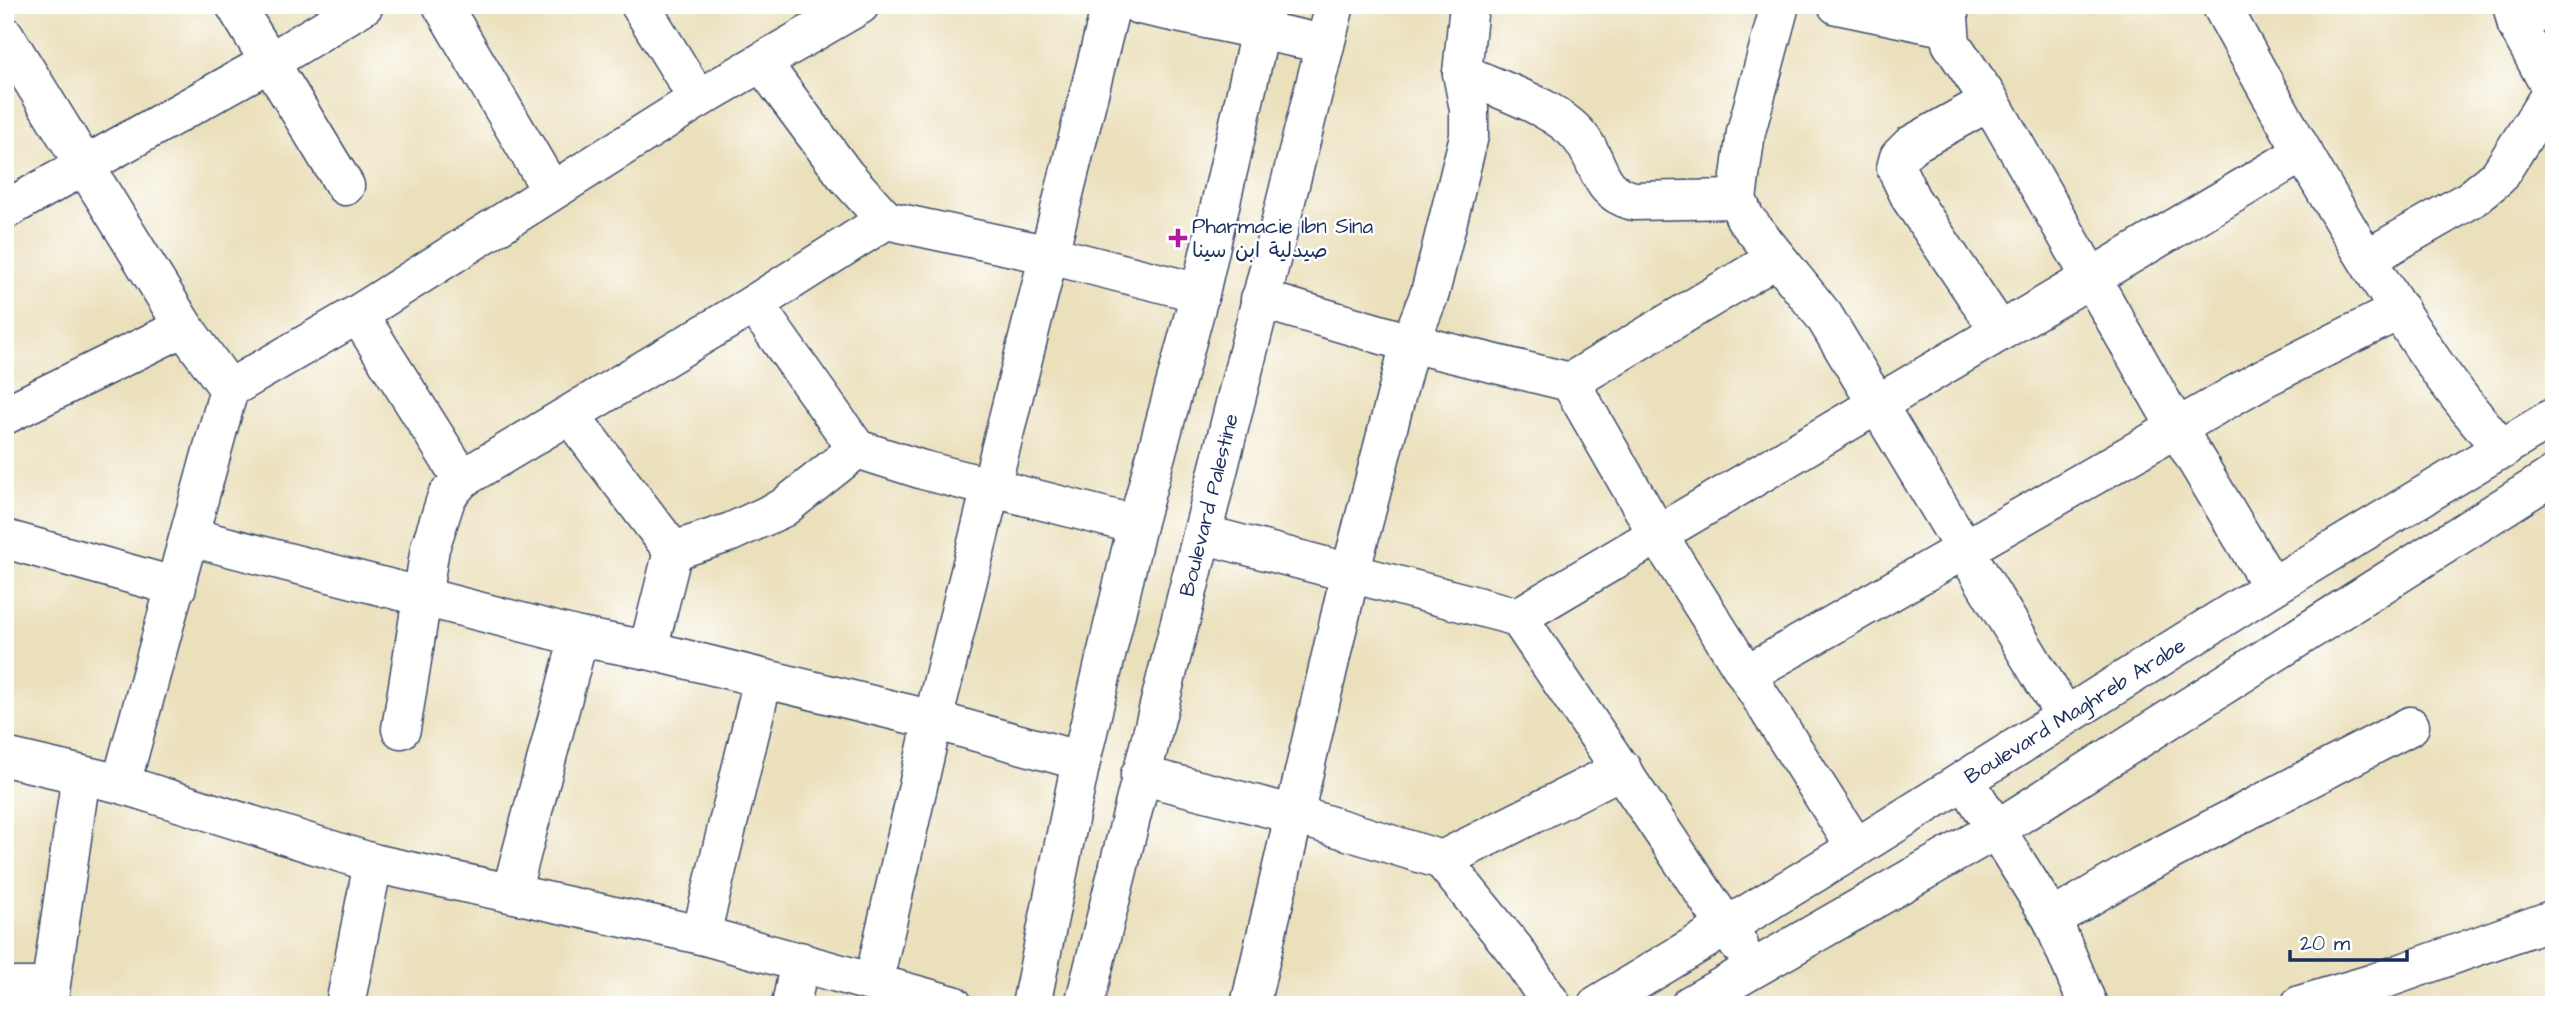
<svg xmlns="http://www.w3.org/2000/svg" width="2559" height="1010" viewBox="0 0 2559 1010" font-family="'Architects Daughter','Playpen Sans Arabic',sans-serif">
	<style>
		.lines { fill: none; stroke-linecap: round; stroke-linejoin: round }
		.minor-casing { stroke: #3a4a6c; stroke-width: 41 }
		.minor { stroke: #fff; stroke-width: 38 }
		.poi-dot { fill: #b5179e; stroke: #fff; stroke-width: 2.5 }
		.labels { text-anchor: middle; dominant-baseline: central; stroke-width: 5; stroke-linejoin: round; paint-order: stroke }
		.poi-label { font-size: 21px; fill: #1b2f5e; stroke: #fff; text-anchor: start }
		.street-label { font-size: 21px; fill: #1b2f5e; stroke: #fff }
	</style>
	<rect width="100%" height="100%" fill="#fff"/>
	<filter id="ink" filterUnits="userSpaceOnUse"><feTurbulence type="fractalNoise" baseFrequency=".0143" numOctaves="2"/><feDisplacementMap in="SourceGraphic" scale="14" xChannelSelector="R" yChannelSelector="G"/><feConvolveMatrix kernelMatrix="1 2 1 2 8 2 1 2 1" color-interpolation-filters="sRGB"/></filter>
	<filter id="wash" filterUnits="userSpaceOnUse"><feTurbulence type="fractalNoise" baseFrequency=".00686" numOctaves="4" result="noise"/><feDisplacementMap in="SourceGraphic" scale="28" xChannelSelector="R" yChannelSelector="G"/><feGaussianBlur stdDeviation="1.57" result="paint"/><feColorMatrix in="noise" values="0 0 0 0 0 0 0 0 0 0 0 0 0 0 0 0 0 1.4 0 .05"/><feComposite in="paint" operator="in"/></filter>
	<g filter="url(#wash)">
		<rect width="100%" height="100%" fill="#ebe0bc"/>
	</g>
	<g filter="url(#ink)">
		<g class="lines">
			<defs>
				<g id="minor">
					<polyline points="235,5 345,186"/>
					<polyline points="442,5 551,190"/>
					<polyline points="640,5 698,99"/>
					<polyline points="1139,5 1325,44"/>
					<polyline points="1780,5 1746,132 1737,199 1745,218 1824,316 2065,716"/>
					<polyline points="1837,5 1948,28"/>
					<polyline points="1948,5 1951,43 1990,101 2178,430 2272,587"/>
					<path d="M2221 5C2288 128 2357 251 2436 366 2456 395 2480 422 2502 450"/>
					<polyline points="2512,5 2517,25 2554,94"/>
					<polyline points="2517,25 2551,5"/>
					<polyline points="5,36 184,327 229,389"/>
					<polyline points="762,63 845,175 886,220 1050,255 1200,293"/>
					<path d="M1462 73C1498 90 1555 106 1580 137 1602 164 1595 190 1633 201L1737 199"/>
					<polyline points="1990,101 1911,145 1899,157 1896,168 1911,199 1999,330"/>
					<polyline points="5,210 270,62 364,5"/>
					<polyline points="2368,258 2471,199 2498,177 2552,92"/>
					<polyline points="1260,299 1410,343 1570,382 1658,535 1856,848"/>
					<polyline points="754,304 857,449 923,470 1137,525"/>
					<polyline points="358,314 462,479 447,496 430,548 401,729"/>
					<polyline points="1570,382 1777,258"/>
					<polyline points="5,415 184,327"/>
					<polyline points="570,415 673,551 648,650"/>
					<polyline points="462,479 754,304 886,220"/>
					<polyline points="1202,534 1518,617 1739,945"/>
					<polyline points="190,537 579,637 648,650 933,720 1081,761"/>
					<polyline points="5,539 177,587"/>
					<polyline points="673,551 731,532 783,508 857,449"/>
					<polyline points="1518,617 2302,153"/>
					<polyline points="1747,674 2264,378 2400,310"/>
					<polyline points="5,757 121,784 373,863 701,935 953,1005"/>
					<polyline points="1140,775 1296,815 1442,860 1515,950 1552,1005"/>
					<polyline points="1965,780 2052,919 2088,1005"/>
					<polyline points="121,784 229,389 358,314 698,99 860,5"/>
					<polyline points="1442,860 1622,769"/>
					<polyline points="511,893 579,637"/>
					<polyline points="2052,919 2141,866 2410,726"/>
					<polyline points="701,935 763,679"/>
					<polyline points="874,980 933,720 1111,5"/>
					<polyline points="5,987 49,987"/>
					<polyline points="48,1005 81,775"/>
					<polyline points="345,1005 373,863"/>
					<polyline points="791,1005 800,961"/>
					<polyline points="1031,1005 1081,761 1137,525 1200,293 1266,5"/>
					<polyline points="1084,1005 1335,5"/>
					<polyline points="1250,1005 1350,574 1410,343 1430,293 1469,136 1469,109 1462,73 1469,5"/>
					<polyline points="1597,1005 1856,848 2272,587 2554,417"/>
					<polyline points="1690,1005 1997,829 2554,475"/>
					<polyline points="2300,1005 2371,984 2554,919"/>
				</g>
			</defs>
			<use href="#minor" class="minor-casing"/>
			<use href="#minor" class="minor"/>
		</g>
	</g>
	<path class="poi-dot" d="M1174.5 227.5h7v7h7v7h-7v7h-7v-7h-7v-7h7z"/>
	<g class="labels">
		<g class="poi-label">
			<text x="1192" y="226">Pharmacie Ibn Sina<tspan x="1192" dy="24">صيدلية ابن سينا</tspan></text>
		</g>
		<g class="street-label">
			<text transform="translate(1209 505) rotate(-76)">Boulevard Palestine</text>
			<text transform="translate(2075 711) rotate(-32)">Boulevard Maghreb Arabe</text>
		</g>
	</g>
	<rect width="2559" height="1010" fill="none" stroke="#fff" stroke-width="28"/>
	<path d="M2290 950v10h117v-10" fill="none" stroke="#1b2f5e" stroke-width="3.5"/>
	<text x="2300" y="950" font-size="21" fill="#1b2f5e" stroke="#ffffff" stroke-width="5" paint-order="stroke">20 m</text>
</svg>
